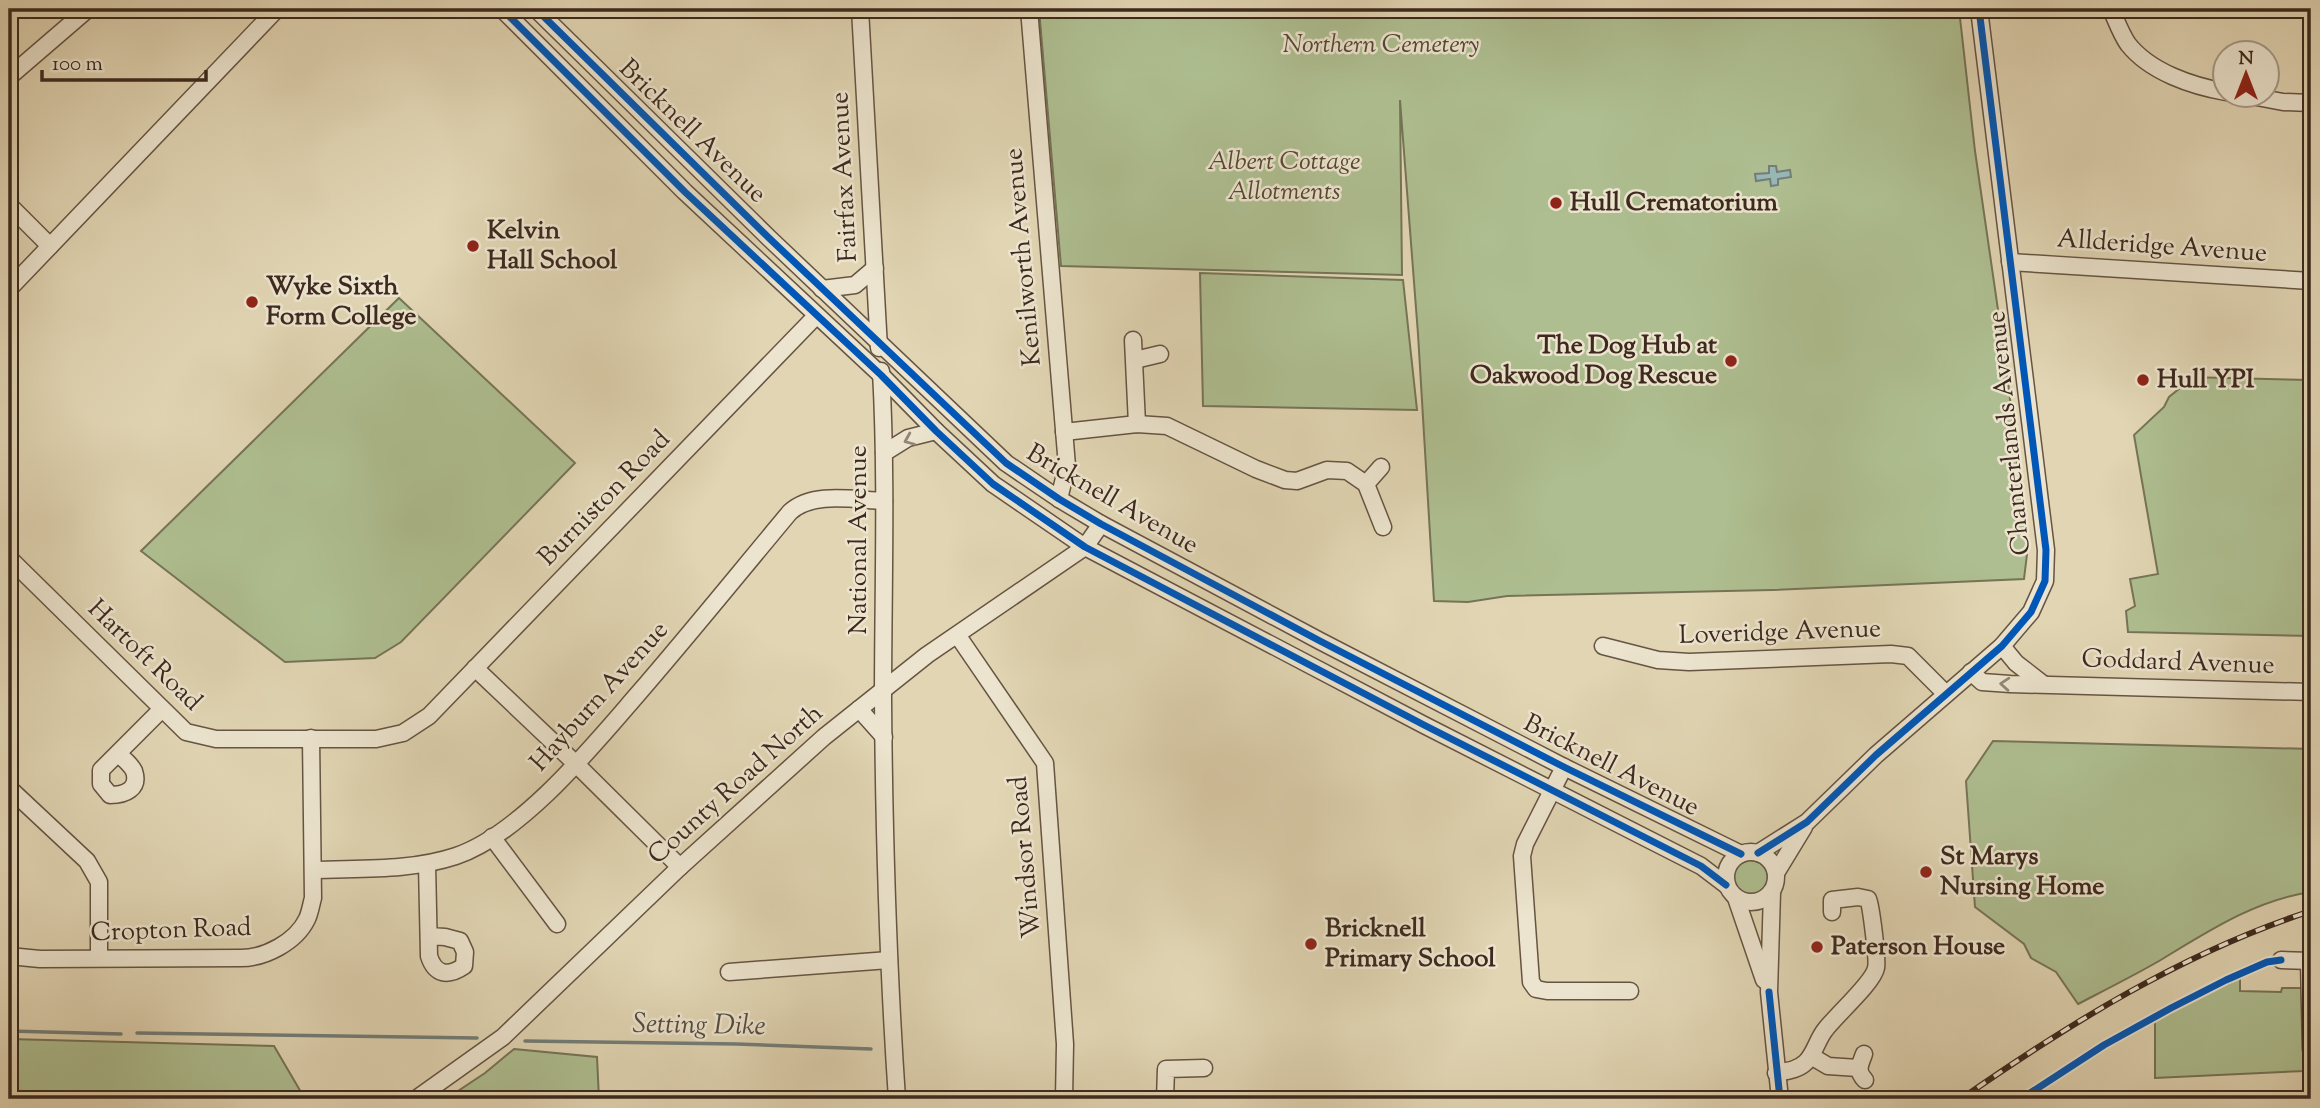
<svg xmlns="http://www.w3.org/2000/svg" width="2320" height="1108" viewBox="0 0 2320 1108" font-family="'Sorts Mill Goudy',serif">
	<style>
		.green { fill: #aebe90; stroke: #767457; stroke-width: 2 }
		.water { fill: #97b7b5; stroke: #737e79; stroke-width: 2 }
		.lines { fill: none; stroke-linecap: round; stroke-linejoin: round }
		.stream { stroke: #737e79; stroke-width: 3.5 }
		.minor-casing { stroke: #665443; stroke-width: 19 }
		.minor { stroke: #ece4ce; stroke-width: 16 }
		.rail-casing { stroke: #3d291e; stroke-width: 6 }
		.rail { stroke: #ece4ce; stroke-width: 3.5; stroke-dasharray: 10; stroke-linecap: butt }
		.cycleway-casing { stroke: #ece4ce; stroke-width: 11 }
		.cycleway { stroke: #0057b8; stroke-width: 7 }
		.oneway { stroke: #948676 }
		.poi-dot { fill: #8f2418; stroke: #ece4ce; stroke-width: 2.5 }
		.labels { text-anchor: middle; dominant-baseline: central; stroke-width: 5; stroke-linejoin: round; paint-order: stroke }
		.park-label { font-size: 26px; font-style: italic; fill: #544735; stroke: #ece4ce }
		.street-label { font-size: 26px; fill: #3d291e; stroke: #ece4ce }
		.poi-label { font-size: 26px; font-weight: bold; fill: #3d291e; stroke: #ece4ce; text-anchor: start }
		.water-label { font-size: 28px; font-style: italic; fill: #544c44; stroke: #ece4ce }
	</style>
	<rect width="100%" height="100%" fill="#e1d5b3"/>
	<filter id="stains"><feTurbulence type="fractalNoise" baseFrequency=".00286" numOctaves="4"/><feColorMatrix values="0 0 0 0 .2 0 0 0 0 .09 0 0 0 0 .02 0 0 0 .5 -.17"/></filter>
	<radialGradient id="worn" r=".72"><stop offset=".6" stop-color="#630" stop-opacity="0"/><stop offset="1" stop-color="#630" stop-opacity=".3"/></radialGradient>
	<g class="green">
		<polygon points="1039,9 1959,9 1975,151 2007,372 2027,554 2024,579 1772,590 1507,596 1468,602 1434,601 1418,334 1400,100 1402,275 1061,266"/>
		<polygon points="1200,273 1403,280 1417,410 1203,406"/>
		<polygon points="399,298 575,463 401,642 375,658 285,662 141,551"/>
		<polygon points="2186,377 2311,380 2311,636 2128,632 2126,611 2135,606 2130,579 2158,574 2134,435 2164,407 2169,397 2180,388"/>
		<path d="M1993 741 2311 749V892C2255 900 2207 932 2159 961 2133 976 2105 990 2078 1004L2056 972 2031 958 2024 944 1975 907 1966 781Z"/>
		<circle cx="1750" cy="878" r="18"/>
		<polygon points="2240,978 2240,991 2281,992 2282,988 2302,988 2304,1071 2155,1078 2155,1021"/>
		<polygon points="9,1039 274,1046 305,1099 9,1099"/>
		<polygon points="514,1049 597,1057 599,1099 446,1099 485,1073"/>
	</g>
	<polygon class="water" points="1769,166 1776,166 1777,172 1790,170 1791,177 1778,179 1778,185 1771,186 1770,179 1756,181 1755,174 1769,173"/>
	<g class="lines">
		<g class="stream">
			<polyline points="9,1031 121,1034"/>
			<polyline points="137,1033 477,1038"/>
			<polyline points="525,1041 737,1044 871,1049"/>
		</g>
		<defs>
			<g id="minor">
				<polyline points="502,9 685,192 881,375 936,431 993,484 1085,547 1424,725 1701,866 1726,885"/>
				<polyline points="536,9 769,238 1006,463 1059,499 1101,524 1320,641 1564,767 1741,854"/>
				<polyline points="860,9 879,348"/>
				<polyline points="1029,9 1067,466 1059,499"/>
				<path d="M2111 9C2116 20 2121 34 2128 44 2150 72 2192 86 2226 92"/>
				<polyline points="9,77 88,9"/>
				<polyline points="2241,94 2283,102 2311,103"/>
				<polyline points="9,205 50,246"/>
				<polyline points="2010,262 2311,281"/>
				<polyline points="9,289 277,9"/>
				<polyline points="822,289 855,285 875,268"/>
				<polyline points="1133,340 1137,424"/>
				<polyline points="1135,360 1160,354"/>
				<path d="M881 371C887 480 883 591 883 700 884 833 888 967 897 1099"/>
				<polyline points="1064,432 1137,424 1167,426 1256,469 1285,480 1297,481 1327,470 1347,471 1366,484 1383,527"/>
				<polyline points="884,453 908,438 936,431"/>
				<polyline points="1366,484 1381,467"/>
				<polyline points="9,558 186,732 216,739 376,739 403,733 429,716 816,316"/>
				<polyline points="958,636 1045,763 1065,1044 1064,1099"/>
				<polyline points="1603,646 1658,660 1689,662 1891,654 1908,656 1946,694"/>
				<polyline points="2002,646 2016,663 2043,684"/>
				<polyline points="475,668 575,763 680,867"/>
				<polyline points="1971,672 1982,682 2010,684 2311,692"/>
				<polyline points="859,709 884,737"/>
				<path d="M118 754C123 758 131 765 134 771 140 789 125 795 110 795L101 784V770L162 709"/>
				<polyline points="1564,767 1525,844 1522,856 1531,982 1536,989 1547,991 1630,991"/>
				<polyline points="9,788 87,861 99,882 99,958"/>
				<polyline points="492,837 557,924"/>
				<circle cx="1751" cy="877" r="25"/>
				<polyline points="1758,853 1807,822 1876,755 2002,646 2031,612 2045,581 2046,550 1979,9"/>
				<path d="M427 864 429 956C435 975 448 977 464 966L465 952 460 941 445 937 429 936"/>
				<path d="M314 870C361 868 411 871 456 856 521 834 592 747 637 695 689 635 739 573 790 512 813 491 854 500 884 501"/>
				<polyline points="1776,873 1804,827"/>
				<polyline points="1772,892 1769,992 1780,1099"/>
				<polyline points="1736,898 1764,980"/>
				<path d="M9 956 40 959 241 958C265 958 296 942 307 919 310 913 311 905 313 898L311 738"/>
				<polyline points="2281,960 2311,961"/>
				<polyline points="2309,961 2311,1050"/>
				<polyline points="729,972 889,960"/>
				<path d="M1864 1054C1860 1065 1856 1071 1865 1080"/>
				<polyline points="1811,1056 1828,1066 1858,1068"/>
				<path d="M1776 1073C1787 1071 1798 1070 1806 1062 1815 1053 1817 1040 1825 1030 1836 1015 1873 983 1876 968 1878 961 1871 905 1868 899L1858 897 1832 900V912"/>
				<polyline points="416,1099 503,1037 680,867 824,737 927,655 1085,547 1101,524"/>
				<polyline points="1165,1099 1166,1069 1204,1068"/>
			</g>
		</defs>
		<use href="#minor" class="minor-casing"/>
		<use href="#minor" class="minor"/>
		<defs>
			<path id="rail" d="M1961 1099C2069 1024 2184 952 2311 911"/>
		</defs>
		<use href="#rail" class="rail-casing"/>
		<use href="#rail" class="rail"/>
		<defs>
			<g id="cycleway">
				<polyline points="502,9 685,192 881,375 936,431 993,484 1085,547 1424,725 1701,866 1726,885"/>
				<polyline points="536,9 769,238 1006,463 1059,499 1101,524 1320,641 1564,767 1741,854"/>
				<polyline points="1758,853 1807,822 1876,755 2002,646 2031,612 2045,581 2046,550 1979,9"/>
				<polyline points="1769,992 1780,1099"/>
				<polyline points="2021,1099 2104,1045 2171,1008 2226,980 2267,962 2281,960"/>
			</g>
		</defs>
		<use href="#cycleway" class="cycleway-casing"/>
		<use href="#cycleway" class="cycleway"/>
	</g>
	<defs><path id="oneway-chevron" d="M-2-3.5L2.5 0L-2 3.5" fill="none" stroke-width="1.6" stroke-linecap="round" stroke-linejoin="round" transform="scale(1.75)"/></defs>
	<g class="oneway">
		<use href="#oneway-chevron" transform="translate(909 440) rotate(157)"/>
		<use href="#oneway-chevron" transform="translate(2005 684) rotate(-176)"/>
	</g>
	<g class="poi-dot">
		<circle cx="1556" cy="203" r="7"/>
		<circle cx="473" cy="246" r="7"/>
		<circle cx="252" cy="302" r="7"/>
		<circle cx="1731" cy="361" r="7"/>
		<circle cx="2143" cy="380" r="7"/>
		<circle cx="1926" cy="872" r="7"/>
		<circle cx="1311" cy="944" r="7"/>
		<circle cx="1817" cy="947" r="7"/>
	</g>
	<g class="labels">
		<g class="park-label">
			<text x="1381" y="45">Northern Cemetery</text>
			<text x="1284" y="162">Albert Cottage<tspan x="1284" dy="30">Allotments</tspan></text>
		</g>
		<g class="street-label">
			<text transform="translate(692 132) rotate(44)">Bricknell Avenue</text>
			<text transform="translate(845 177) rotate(-93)">Fairfax Avenue</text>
			<text transform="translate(2162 247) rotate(4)">Allderidge Avenue</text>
			<text transform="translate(1024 257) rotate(-95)">Kenilworth Avenue</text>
			<text transform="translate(2010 433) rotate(-96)">Chanterlands Avenue</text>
			<text transform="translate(605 499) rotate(-46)">Burniston Road</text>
			<text transform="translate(1112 500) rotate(30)">Bricknell Avenue</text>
			<text transform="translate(859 540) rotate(-90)">National Avenue</text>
			<text transform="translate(1780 633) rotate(-2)">Loveridge Avenue</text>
			<text transform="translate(144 656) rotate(44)">Hartoft Road</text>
			<text transform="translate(2178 663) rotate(2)">Goddard Avenue</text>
			<text transform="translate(600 697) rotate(-48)">Hayburn Avenue</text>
			<text transform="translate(1611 766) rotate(27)">Bricknell Avenue</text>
			<text transform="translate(736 785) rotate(-42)">County Road North</text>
			<text transform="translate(1026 857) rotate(-95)">Windsor Road</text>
			<text transform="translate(171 931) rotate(-2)">Cropton Road</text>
		</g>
		<g class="poi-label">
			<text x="1570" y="203">Hull Crematorium</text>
			<text x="487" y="231">Kelvin<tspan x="487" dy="30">Hall School</tspan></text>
			<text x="266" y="287">Wyke Sixth<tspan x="266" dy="30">Form College</tspan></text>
			<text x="1717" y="346" text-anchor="end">The Dog Hub at<tspan x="1717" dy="30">Oakwood Dog Rescue</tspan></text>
			<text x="2157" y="380">Hull YPI</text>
			<text x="1940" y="857">St Marys<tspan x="1940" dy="30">Nursing Home</tspan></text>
			<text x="1325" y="929">Bricknell<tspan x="1325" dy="30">Primary School</tspan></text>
			<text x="1831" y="947">Paterson House</text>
		</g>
		<g class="water-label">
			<text transform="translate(699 1026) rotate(1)">Setting Dike</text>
		</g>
	</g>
	<rect width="2320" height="1108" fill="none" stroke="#e1d5b3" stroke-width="35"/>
	<rect x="10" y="10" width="2299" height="1087" fill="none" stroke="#3d291e" stroke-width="3.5"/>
	<rect x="18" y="18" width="2285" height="1073" fill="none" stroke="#3d291e" stroke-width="2"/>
	<g transform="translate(2246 74)"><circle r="33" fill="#ece4ce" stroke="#a69988" stroke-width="2"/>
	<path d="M0-5L12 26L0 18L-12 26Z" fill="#8f2418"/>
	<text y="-10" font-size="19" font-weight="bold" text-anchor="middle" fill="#3d291e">N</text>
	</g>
	<path d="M42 70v10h164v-10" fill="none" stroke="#3d291e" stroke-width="3.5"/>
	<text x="52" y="70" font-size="21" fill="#3d291e" stroke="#ece4ce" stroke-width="5" paint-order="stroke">100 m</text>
	<rect width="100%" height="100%" filter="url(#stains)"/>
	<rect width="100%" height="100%" fill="url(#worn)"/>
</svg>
